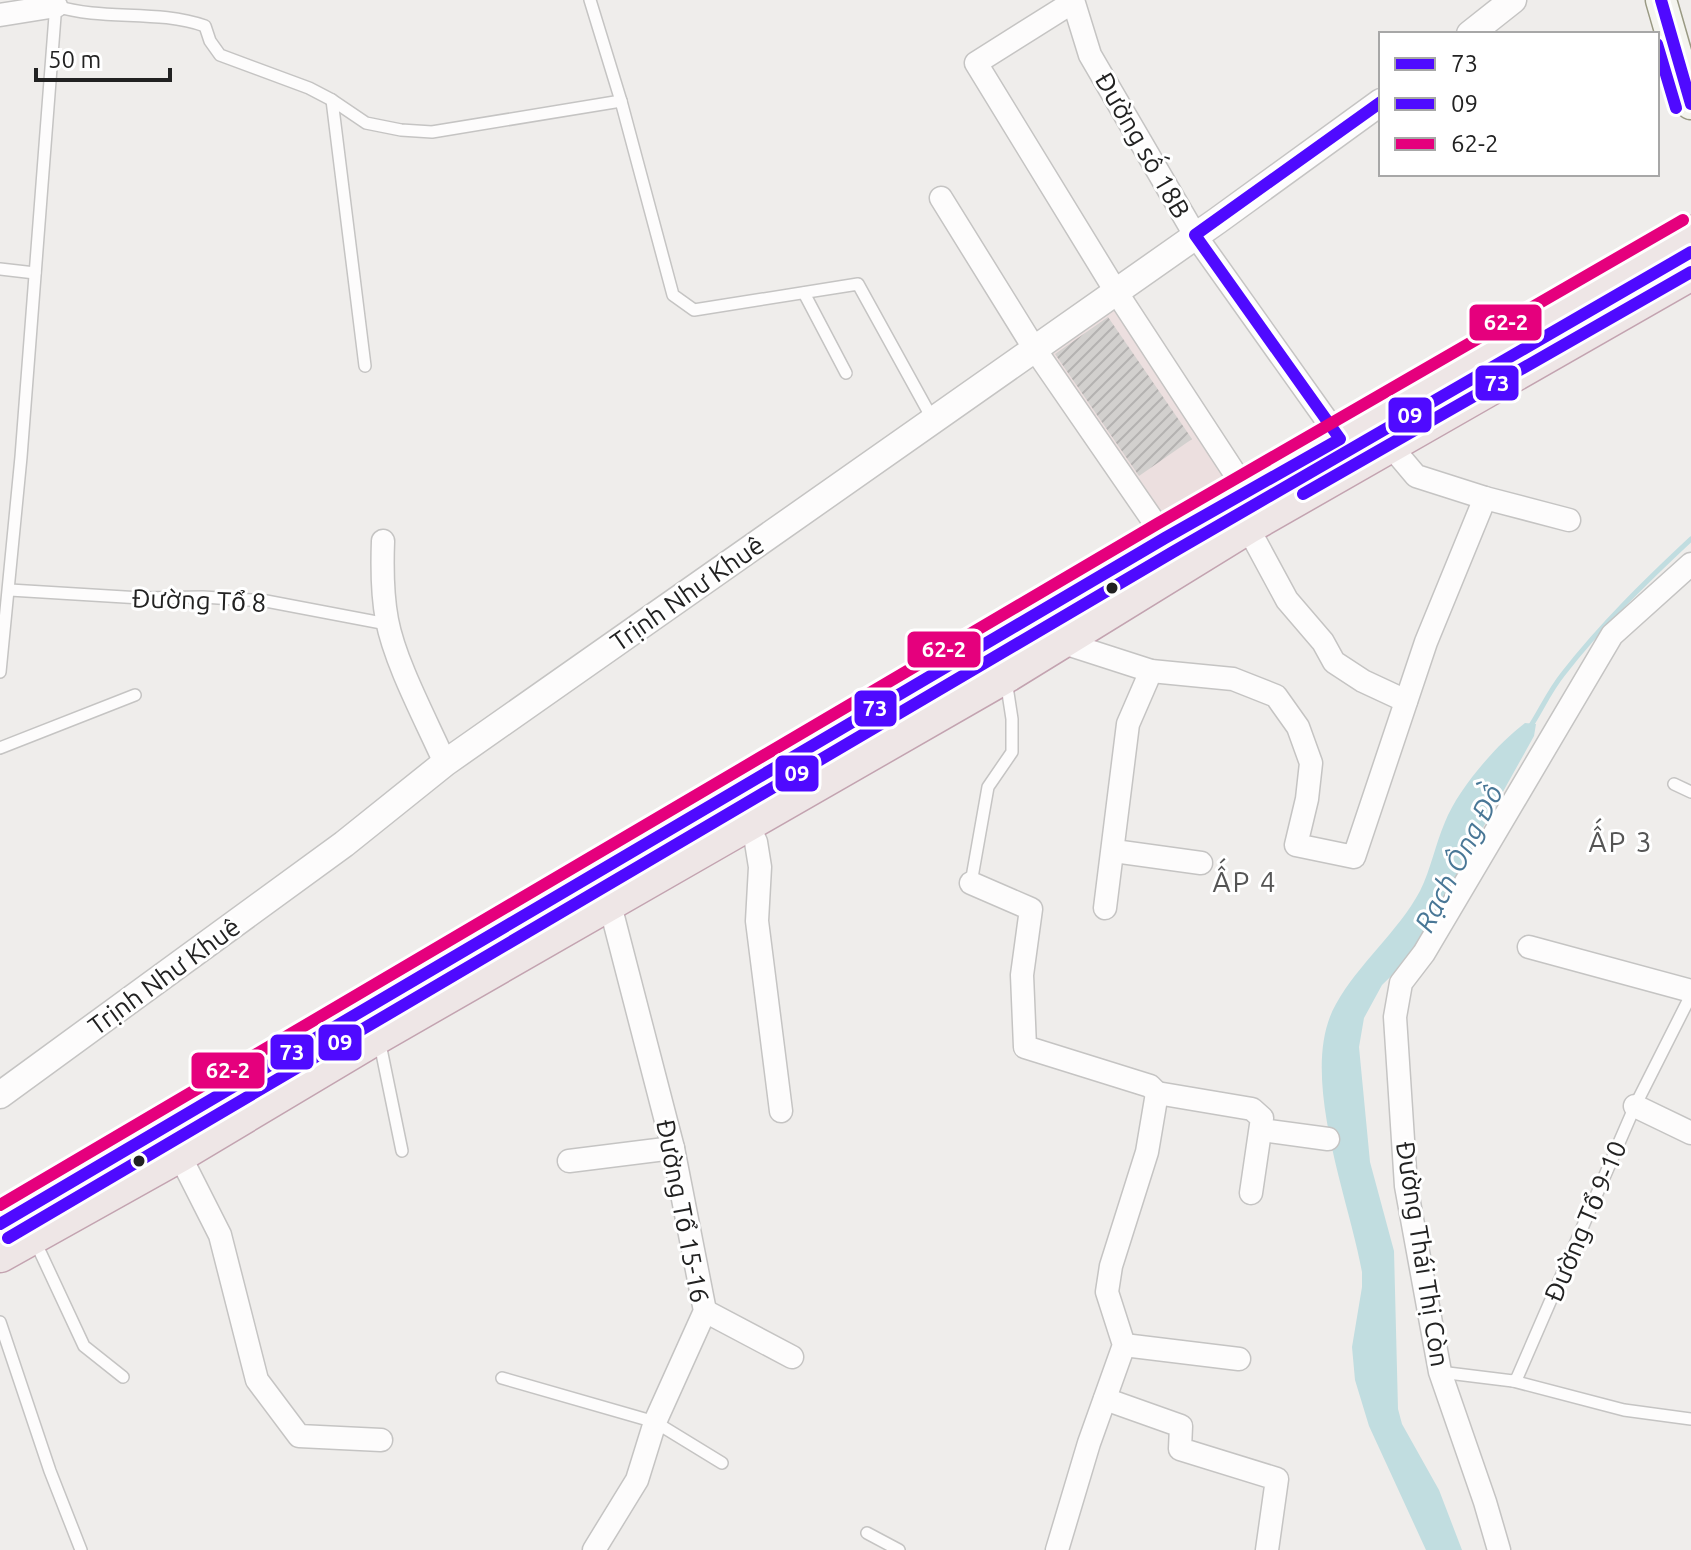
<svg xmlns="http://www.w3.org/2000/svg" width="1691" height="1550" viewBox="0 0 1691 1550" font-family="Ubuntu,sans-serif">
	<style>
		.commercial { fill: #ecdfdf }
		.water { fill: #c1dde0 }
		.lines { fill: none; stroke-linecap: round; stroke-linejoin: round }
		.stream { stroke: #c1dde0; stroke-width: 5 }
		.building { fill: url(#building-hatch) }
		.service-casing { stroke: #c5c4c3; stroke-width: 14 }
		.minor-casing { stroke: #c5c4c3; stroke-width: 25 }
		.tertiary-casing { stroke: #c5c4c3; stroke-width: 29 }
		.secondary-casing { stroke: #999983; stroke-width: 33 }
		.trunk-casing { stroke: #c3a3b0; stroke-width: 39 }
		.service { stroke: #fdfcfc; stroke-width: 11 }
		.minor { stroke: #fdfcfc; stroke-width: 22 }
		.tertiary { stroke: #fdfcfc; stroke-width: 26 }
		.secondary { stroke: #f4f4ee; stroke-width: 30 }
		.trunk { stroke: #eee6e6; stroke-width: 36 }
		.bus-1-casing { stroke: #fff; stroke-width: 18 }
		.bus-2-casing { stroke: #fff; stroke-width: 18 }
		.bus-3-casing { stroke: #fff; stroke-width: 18 }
		.bus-1 { stroke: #4f0aff; stroke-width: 12 }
		.bus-2 { stroke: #4f0aff; stroke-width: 12 }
		.bus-3 { stroke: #e5007d; stroke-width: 12 }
		.bus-dot { fill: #222; stroke: #fff; stroke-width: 3 }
		.labels { text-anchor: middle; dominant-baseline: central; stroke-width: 6; stroke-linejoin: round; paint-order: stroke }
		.street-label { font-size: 26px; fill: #222; stroke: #fff }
		.neighbourhood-label { font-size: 28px; letter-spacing: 2px; fill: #555; stroke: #fff }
		.water-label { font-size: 28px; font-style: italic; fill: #497796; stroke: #fff }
		.line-badge { stroke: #fff; stroke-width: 3 }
		.badge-label { font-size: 22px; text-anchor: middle; font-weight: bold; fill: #fff }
	</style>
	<defs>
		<pattern id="building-hatch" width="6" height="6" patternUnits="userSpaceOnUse" patternTransform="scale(2)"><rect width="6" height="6" fill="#d2d0ce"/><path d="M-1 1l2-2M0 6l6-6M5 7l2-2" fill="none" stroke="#b4b2b1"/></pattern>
	</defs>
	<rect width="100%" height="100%" fill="#efedeb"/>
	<polygon class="commercial" points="1116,301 1239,482 1163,529 1045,353"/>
	<path class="water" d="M1525 723 1536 724 1534 736 1470 851 1457 890 1416 952 1382 985 1364 1018 1359 1047 1370 1162 1394 1251 1398 1409 1402 1424 1439 1490 1462 1550H1426L1369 1426 1355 1380 1352 1347 1362 1287V1272C1349 1198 1297 1072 1336 1004 1359 963 1398 932 1420 891 1431 869 1435 845 1445 822 1458 789 1497 744 1525 723Z"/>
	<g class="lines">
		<path class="stream" d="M1530 727C1541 710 1550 690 1563 674 1601 625 1646 581 1691 539"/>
	</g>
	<polygon class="building" points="1108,317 1192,439 1139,476 1055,354"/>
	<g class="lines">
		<defs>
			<g id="service">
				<polyline points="590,0 621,101 673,295 694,310 858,284 933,420"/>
				<path d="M56 6C104 21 157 9 205 26L210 41 220 55 309 88 332 100 366 123 401 130 432 132 621 101"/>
				<polyline points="332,100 365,366"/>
				<polyline points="0,269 35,273"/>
				<polyline points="804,293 846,373"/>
				<polyline points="10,590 141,598 203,597 266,601 387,624"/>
				<polyline points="0,672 21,457 56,3"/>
				<polyline points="0,748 135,695"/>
				<polyline points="1674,784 1691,792"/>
				<polyline points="971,883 988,787 1012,752 1012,719 1006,680"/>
				<polyline points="379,1039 402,1151"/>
				<polyline points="35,1241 84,1346 123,1377"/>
				<polyline points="0,1322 50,1471 81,1550"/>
				<polyline points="1440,1372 1513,1381 1517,1378 1635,1106 1691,995"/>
				<polyline points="502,1378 655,1422 722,1463"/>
				<polyline points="1513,1381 1624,1410 1691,1419"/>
				<polyline points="867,1533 899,1550"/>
			</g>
			<g id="minor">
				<polyline points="1073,0 1090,55 1195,235 1340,439"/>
				<polyline points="1073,2 976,63 1115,290 1247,492"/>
				<polyline points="0,15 56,6"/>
				<polyline points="941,198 1034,348 1165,538"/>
				<polyline points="1389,444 1416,476 1485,498 1569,520"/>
				<polyline points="1247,526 1287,600 1323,642 1334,662 1363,681 1406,701"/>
				<path d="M383 541C382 568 382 594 387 620 395 663 427 722 445 763"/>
				<polyline points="1058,641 1151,671 1233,679 1276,696 1298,727 1311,763 1307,799 1296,845 1354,857 1426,642 1485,498"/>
				<polyline points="747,823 756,842 760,867 757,921 781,1111"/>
				<polyline points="1114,851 1201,863"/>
				<polyline points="971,883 1031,909 1022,975 1025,1047 1150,1086 1157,1093 1147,1152 1111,1266 1107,1292 1124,1345 1089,1443 1057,1550"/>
				<polyline points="1105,908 1128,724 1151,671"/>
				<polyline points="1529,947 1691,991"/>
				<polyline points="1157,1093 1252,1109 1262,1118 1251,1193"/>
				<polyline points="1635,1106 1691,1133"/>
				<polyline points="1262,1130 1328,1139"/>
				<polyline points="179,1154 220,1235 257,1380 299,1436 381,1440"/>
				<polyline points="569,1161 673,1148"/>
				<polyline points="705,1311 792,1357"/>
				<polyline points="1124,1345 1239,1359"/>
				<polyline points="1105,1399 1181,1426 1180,1449 1277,1479 1267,1550"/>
				<polyline points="594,1550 637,1480 655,1422 705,1311 673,1148 609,901"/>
				<polyline points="1499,1550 1485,1502 1440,1372 1406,1186 1395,1017 1401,983 1424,953 1612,635 1691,564"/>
			</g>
			<g id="tertiary">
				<polyline points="1470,34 1513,0"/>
				<polyline points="0,1095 344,844 445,763 1217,221 1381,102"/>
			</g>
			<polyline id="secondary" points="1661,0 1691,104"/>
			<g id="trunk">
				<polyline points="0,1224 1165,538 1691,234"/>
				<polyline points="0,1254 179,1154 378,1035 1005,675 1247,526 1691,272"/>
			</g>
		</defs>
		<use href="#service" class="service-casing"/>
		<use href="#minor" class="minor-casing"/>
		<use href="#tertiary" class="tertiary-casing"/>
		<use href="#secondary" class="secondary-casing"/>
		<use href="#trunk" class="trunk-casing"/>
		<use href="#service" class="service"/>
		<use href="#minor" class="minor"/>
		<use href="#tertiary" class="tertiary"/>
		<use href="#secondary" class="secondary"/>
		<use href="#trunk" class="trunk"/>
		<defs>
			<g id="bus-1">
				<polyline points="1661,0 1691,104"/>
				<polyline points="1303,494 1691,272"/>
				<polyline points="0,1224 1165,538 1340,439 1195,235 1381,102"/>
			</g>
			<g id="bus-2">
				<polyline points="1657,44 1676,108"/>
				<polyline points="8,1238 1173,552 1691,252"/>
			</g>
			<polyline id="bus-3" points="0,1205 1157,524 1683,220"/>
		</defs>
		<use href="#bus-1" class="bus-1-casing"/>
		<use href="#bus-2" class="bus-2-casing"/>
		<use href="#bus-3" class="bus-3-casing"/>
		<use href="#bus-1" class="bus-1"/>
		<use href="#bus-2" class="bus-2"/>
		<use href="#bus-3" class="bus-3"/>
	</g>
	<g class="bus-dot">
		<circle cx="1112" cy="588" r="7"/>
		<circle cx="139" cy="1161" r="7"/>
	</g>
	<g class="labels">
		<g class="street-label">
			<text transform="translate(1143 145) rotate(60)">Đường số 18B</text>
			<text transform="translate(687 593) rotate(-35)">Trịnh Như Khuê</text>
			<text transform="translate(199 600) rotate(2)">Đường Tổ 8</text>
			<text transform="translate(164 976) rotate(-36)">Trịnh Như Khuê</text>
			<text transform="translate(683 1211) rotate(79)">Đường Tổ 15-16</text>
			<text transform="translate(1585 1221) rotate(-67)">Đường Tổ 9-10</text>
			<text transform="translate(1423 1254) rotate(81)">Đường Thái Thị Còn</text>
		</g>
		<g class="neighbourhood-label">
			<text x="1621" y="841">ẤP 3</text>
			<text x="1245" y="881">ẤP 4</text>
		</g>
		<g class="water-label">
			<text transform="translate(1458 858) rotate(-63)">Rạch Ông Đồ</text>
		</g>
	</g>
	<g class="line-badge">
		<rect x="1468" y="303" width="75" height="39" rx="8" fill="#e5007d"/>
		<rect x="1474" y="364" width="46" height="38" rx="8" fill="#4f0aff"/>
		<rect x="1387" y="396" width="46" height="38" rx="8" fill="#4f0aff"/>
		<rect x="906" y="630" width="76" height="39" rx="8" fill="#e5007d"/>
		<rect x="853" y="689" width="45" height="39" rx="8" fill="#4f0aff"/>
		<rect x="774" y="754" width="46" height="39" rx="8" fill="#4f0aff"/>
		<rect x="317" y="1023" width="46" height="39" rx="8" fill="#4f0aff"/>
		<rect x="269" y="1033" width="46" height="38" rx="8" fill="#4f0aff"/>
		<rect x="190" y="1051" width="76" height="39" rx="8" fill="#e5007d"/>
	</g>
	<g class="badge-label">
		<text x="1506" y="330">62-2</text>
		<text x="1497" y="391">73</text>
		<text x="1410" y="423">09</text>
		<text x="944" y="657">62-2</text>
		<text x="875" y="716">73</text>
		<text x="797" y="781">09</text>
		<text x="340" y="1050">09</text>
		<text x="292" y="1060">73</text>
		<text x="228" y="1078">62-2</text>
	</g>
	<rect x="1379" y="32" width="280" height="144" fill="#ffffff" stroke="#a7a7a7" stroke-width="2"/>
	<rect x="1395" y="58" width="40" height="12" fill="#4f0aff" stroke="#a7a7a7" stroke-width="2"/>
	<text x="1451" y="72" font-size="24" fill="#222222">73</text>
	<rect x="1395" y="98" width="40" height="12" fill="#4f0aff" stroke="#a7a7a7" stroke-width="2"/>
	<text x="1451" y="112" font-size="24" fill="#222222">09</text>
	<rect x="1395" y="138" width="40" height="12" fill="#e5007d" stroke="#a7a7a7" stroke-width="2"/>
	<text x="1451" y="152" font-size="24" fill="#222222">62-2</text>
	<path d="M36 68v12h134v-12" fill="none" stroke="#222222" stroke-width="4"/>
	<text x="48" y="68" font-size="24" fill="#222222" stroke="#ffffff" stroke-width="6" paint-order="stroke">50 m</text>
</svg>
